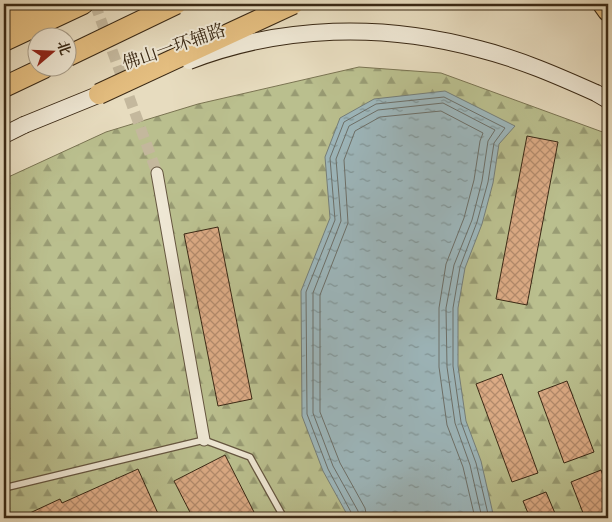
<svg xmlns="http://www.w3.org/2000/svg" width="612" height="522" viewBox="0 0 612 522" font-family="'Libre Bodoni','Noto Serif SC',serif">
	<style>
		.forest { fill: url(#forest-firs); stroke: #7a7452 }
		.water { fill: url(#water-ripples); stroke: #757f7a }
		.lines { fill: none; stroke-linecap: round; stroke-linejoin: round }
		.shore { stroke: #6c706a; stroke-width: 1 }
		.building { fill: url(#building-cross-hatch); stroke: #3a2915 }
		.street-tunnel { stroke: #c4b89d; stroke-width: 11; stroke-dasharray: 11 5.5; stroke-linecap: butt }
		.lane-casing { stroke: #655640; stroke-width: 8 }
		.street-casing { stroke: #655640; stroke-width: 13 }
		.secondary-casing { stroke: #3a2915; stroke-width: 18 }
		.highway-casing { stroke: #3a2915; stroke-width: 22 }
		.lane { stroke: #efe8d5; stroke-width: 5.5 }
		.street { stroke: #efe8d5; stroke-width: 11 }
		.secondary { stroke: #efe8d5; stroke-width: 16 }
		.highway { stroke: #e4be80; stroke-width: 20 }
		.secondary-bridge-casing { stroke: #3a2915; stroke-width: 18; stroke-linecap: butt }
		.highway-bridge-casing { stroke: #3a2915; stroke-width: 22; stroke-linecap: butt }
		.secondary-bridge { stroke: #efe8d5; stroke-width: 16 }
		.highway-bridge { stroke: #e4be80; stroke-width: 20 }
		.labels { text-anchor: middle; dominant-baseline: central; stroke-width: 4; stroke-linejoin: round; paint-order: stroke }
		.street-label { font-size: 18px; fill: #3a2915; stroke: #efe8d5 }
	</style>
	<defs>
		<pattern id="forest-firs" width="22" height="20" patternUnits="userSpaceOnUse" patternTransform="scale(1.25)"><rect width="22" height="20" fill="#babf8e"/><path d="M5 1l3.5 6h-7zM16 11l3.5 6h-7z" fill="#989b73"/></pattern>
		<pattern id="water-ripples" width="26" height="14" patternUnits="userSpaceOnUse" patternTransform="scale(1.25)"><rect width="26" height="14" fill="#9db8be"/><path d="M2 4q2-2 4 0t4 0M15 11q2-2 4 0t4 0" fill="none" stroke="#819699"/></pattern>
		<pattern id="building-cross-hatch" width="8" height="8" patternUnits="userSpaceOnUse" patternTransform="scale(1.25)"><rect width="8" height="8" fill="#dcab85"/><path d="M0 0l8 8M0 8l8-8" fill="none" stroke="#b38b6c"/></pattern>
	</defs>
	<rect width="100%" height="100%" fill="#e7dcbf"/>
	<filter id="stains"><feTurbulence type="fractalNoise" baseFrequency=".004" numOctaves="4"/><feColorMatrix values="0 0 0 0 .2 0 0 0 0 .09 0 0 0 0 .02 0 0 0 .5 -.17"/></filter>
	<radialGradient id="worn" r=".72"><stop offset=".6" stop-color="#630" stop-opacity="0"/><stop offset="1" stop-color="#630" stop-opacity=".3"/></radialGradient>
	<polygon class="forest" points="359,67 441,73 608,134 608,518 4,518 4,179 106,132 198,104"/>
	<polygon class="water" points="445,91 515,126 499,144 493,183 482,224 465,268 458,308 458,366 466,421 481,461 494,518 349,518 323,471 302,416 301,291 330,218 325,157 340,118 374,99"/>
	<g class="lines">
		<g class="shore">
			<polyline points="353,518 352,514 328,469 307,414 306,292 335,220 330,158 344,122 376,104 444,97 505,128 494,143 488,182 477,222 460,267 453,308 453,366 461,422 476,463 489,518"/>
			<polyline points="359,518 358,511 333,466 313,413 313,293 341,221 336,159 349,126 378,110 443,103 495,130 488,141 482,181 472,220 454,265 446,308 447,367 455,423 470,465 482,518"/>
			<polyline points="367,518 365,508 340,463 320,412 320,295 348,223 344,160 355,131 380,117 441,111 483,133 480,141 474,180 464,218 446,264 439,308 439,367 447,425 463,467 475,518"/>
		</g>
	</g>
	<g class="building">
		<polygon points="527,136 558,142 527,305 496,299"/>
		<polygon points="218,227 252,399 218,406 184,234"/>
		<polygon points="502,374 538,473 512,482 476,384"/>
		<polygon points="567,381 594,452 564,463 538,392"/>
		<polygon points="225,455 257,518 193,518 174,481"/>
		<polygon points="138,469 160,518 19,518 60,499 62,503"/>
		<polygon points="601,470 608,490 608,518 585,518 571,482"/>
		<polygon points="546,492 557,518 530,518 523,501"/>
	</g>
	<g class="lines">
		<polyline class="street-tunnel" points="95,4 157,173"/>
		<defs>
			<polyline id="lane" points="4,488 204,440 250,457 284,518"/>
			<polyline id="street" points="157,173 204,440"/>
			<g id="secondary">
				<polyline points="596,93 608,100"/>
				<polyline points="4,135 24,125"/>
			</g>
			<g id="highway">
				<polyline points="603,4 608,11"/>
				<polyline points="4,24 44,4"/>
				<polyline points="4,41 83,4"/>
				<polyline points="4,87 44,68"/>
			</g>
		</defs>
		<use href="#lane" class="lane-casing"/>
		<use href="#street" class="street-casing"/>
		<use href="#secondary" class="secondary-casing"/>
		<use href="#highway" class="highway-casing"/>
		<use href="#lane" class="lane"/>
		<use href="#street" class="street"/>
		<use href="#secondary" class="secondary"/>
		<use href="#highway" class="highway"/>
		<defs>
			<g id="secondary-bridge">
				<path d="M189 61C283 25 383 23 479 49 519 59 558 76 596 93"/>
				<polyline points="24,125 110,90"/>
			</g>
			<g id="highway-bridge">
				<polyline points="68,56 176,4"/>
				<polyline points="99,94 293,4"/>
			</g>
		</defs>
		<use href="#secondary-bridge" class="secondary-bridge-casing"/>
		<use href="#highway-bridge" class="highway-bridge-casing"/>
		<use href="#secondary-bridge" class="secondary-bridge"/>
		<use href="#highway-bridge" class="highway-bridge"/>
	</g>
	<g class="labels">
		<g class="street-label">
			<text transform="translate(174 47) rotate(-19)">佛山一环辅路</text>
		</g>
	</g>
	<rect width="612" height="522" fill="none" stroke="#e7dcbf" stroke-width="20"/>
	<rect x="5" y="5" width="602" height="512" fill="none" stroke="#3a2915" stroke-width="2.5"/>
	<rect x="10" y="10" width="592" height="502" fill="none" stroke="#3a2915"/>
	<g transform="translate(52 52) rotate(71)"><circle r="24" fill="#efe8d5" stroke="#a79c88"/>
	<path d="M0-4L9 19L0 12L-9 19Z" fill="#8f2418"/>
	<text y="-8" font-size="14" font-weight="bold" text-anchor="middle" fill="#3a2915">北</text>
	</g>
	<rect width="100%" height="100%" filter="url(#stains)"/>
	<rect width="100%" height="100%" fill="url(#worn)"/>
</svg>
